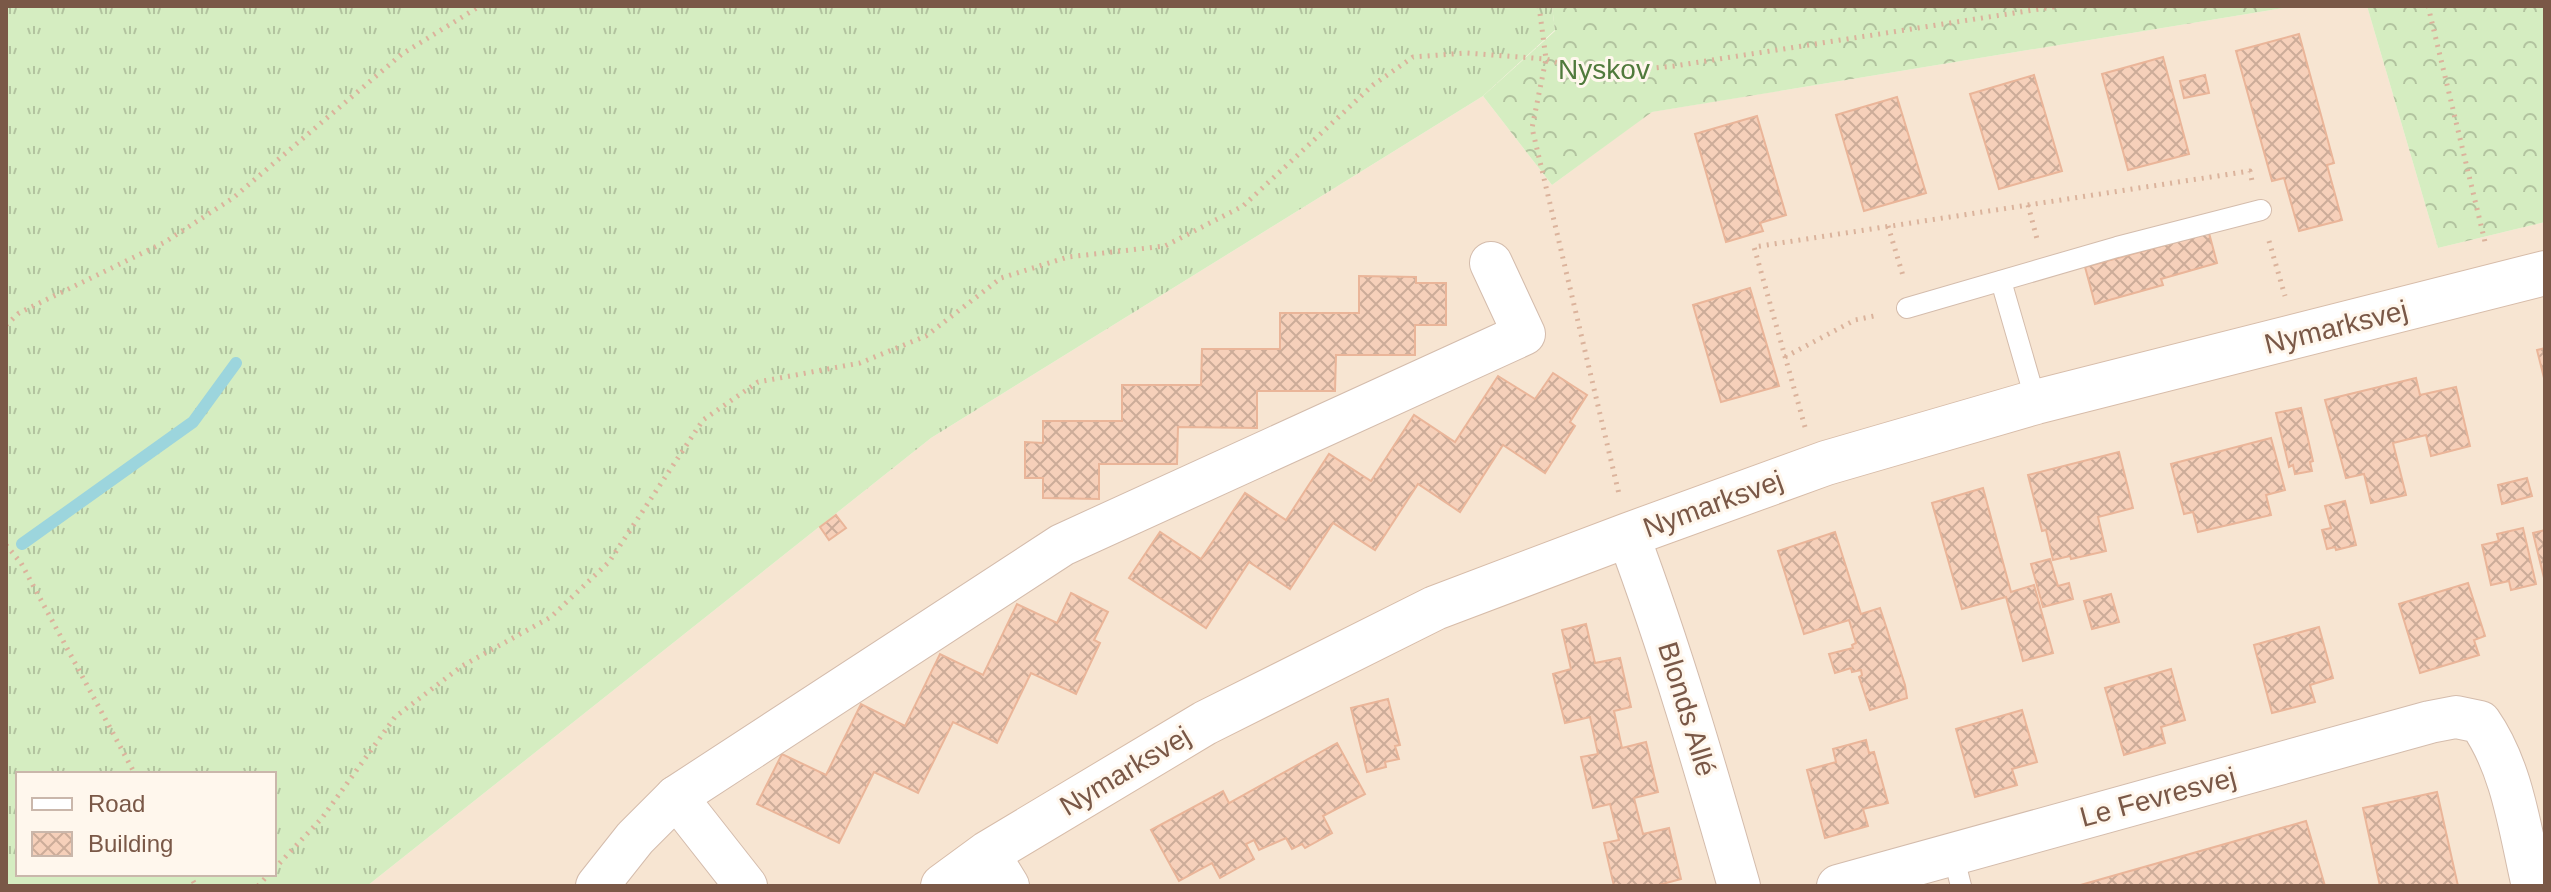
<svg xmlns="http://www.w3.org/2000/svg" width="2551" height="892" viewBox="0 0 2551 892" font-family="Helvetica,sans-serif">
	<style>
		.residential { fill: #f7e5d2 }
		.grass { fill: url(#grass-tufts); fill-rule: evenodd }
		.forest { fill: url(#forest-crowns) }
		.lines { fill: none; stroke-linecap: round; stroke-linejoin: round }
		.stream { stroke: #9cd5dd; stroke-width: 12 }
		.building { fill: url(#building-cross-hatch); stroke: #eab599; stroke-width: 2 }
		.lane-casing { stroke: #d4bcac; stroke-width: 22 }
		.street-casing { stroke: #d4bcac; stroke-width: 44 }
		.secondary-casing { stroke: #d7bca9; stroke-width: 46 }
		.path { stroke: #dbb39c; stroke-width: 5; stroke-dasharray: 2 6; stroke-linecap: butt }
		.lane { stroke: #fff; stroke-width: 20 }
		.street { stroke: #fff; stroke-width: 42 }
		.secondary { stroke: #fff; stroke-width: 44 }
		.labels { text-anchor: middle; dominant-baseline: central; stroke-width: 6; stroke-linejoin: round; paint-order: stroke }
		.park-label { font-size: 28px; fill: #507a3c; stroke: #fff7ed }
		.street-label { font-size: 28px; fill: #7a5847; stroke: #fff7ed }
	</style>
	<defs>
		<pattern id="grass-tufts" width="24" height="20" patternUnits="userSpaceOnUse" patternTransform="scale(2)"><rect width="24" height="20" fill="#d5edc1"/><path d="M3 7l-1-3M5 7V3M7 7l1-3M15 17l-1-3M17 17v-4M19 17l1-3" fill="none" stroke="#b2c39f"/></pattern>
		<pattern id="forest-crowns" width="20" height="18" patternUnits="userSpaceOnUse" patternTransform="scale(2)"><rect width="20" height="18" fill="#d5edc1"/><path d="M2 6a3 3 0 1 1 6 0M12 15a3 3 0 1 1 6 0" fill="none" stroke="#b2c39f"/></pattern>
		<pattern id="building-cross-hatch" width="8" height="8" patternUnits="userSpaceOnUse" patternTransform="scale(2)"><rect width="8" height="8" fill="#f6d0ba"/><path d="M0 0l8 8M0 8l8-8" fill="none" stroke="#ccac99"/></pattern>
	</defs>
	<rect width="100%" height="100%" fill="#fef3e5"/>
	<polygon class="residential" points="2296,6 2367,6 2438,248 2545,222 2545,886 367,886 931,438 1483,96 1552,185 1651,112"/>
	<path class="grass" d="M6 6H1552L1555 30 1483 96 931 438 367 886H6ZM18 774H274V874H18Z"/>
	<g class="forest">
		<polygon points="1552,6 2296,6 1652,112 1552,185 1483,96 1555,31"/>
		<polygon points="2367,6 2545,6 2545,222 2438,248"/>
	</g>
	<g class="lines">
		<polyline class="stream" points="22,544 193,422 236,363"/>
	</g>
	<g class="building">
		<polygon points="2299,34 2334,163 2327,165 2342,220 2299,231 2284,178 2272,181 2236,51"/>
		<polygon points="2163,57 2189,154 2128,170 2102,74"/>
		<polygon points="2034,75 2062,171 1999,189 1970,94"/>
		<polygon points="2205,75 2209,93 2184,98 2180,81"/>
		<polygon points="1897,97 1926,193 1864,211 1836,115"/>
		<polygon points="1757,116 1786,215 1760,223 1763,231 1726,242 1695,134"/>
		<polygon points="2209,233 2217,263 2161,279 2163,285 2095,304 2085,267"/>
		<polygon points="1359,276 1416,277 1416,283 1446,283 1446,325 1415,325 1415,355 1336,355 1335,391 1257,391 1257,428 1178,427 1177,464 1099,464 1099,499 1043,498 1043,478 1025,478 1025,442 1043,443 1043,421 1122,421 1122,385 1201,385 1202,349 1280,349 1280,313 1359,313"/>
		<polygon points="1750,288 1779,386 1721,402 1693,305"/>
		<polygon points="2545,348 2545,382 2537,350"/>
		<polygon points="1553,373 1587,395 1570,422 1575,426 1545,473 1503,445 1460,512 1418,484 1375,550 1333,523 1290,589 1249,562 1206,628 1129,578 1160,532 1201,559 1245,493 1286,520 1329,454 1371,481 1414,415 1455,442 1498,376 1535,399"/>
		<polygon points="2416,378 2420,395 2456,387 2470,446 2431,456 2426,435 2393,443 2406,495 2371,503 2364,474 2346,478 2325,400"/>
		<polygon points="2301,408 2313,461 2310,462 2312,471 2295,474 2293,465 2289,467 2276,413"/>
		<polygon points="2271,438 2285,490 2266,495 2271,515 2198,532 2193,512 2184,514 2171,464"/>
		<polygon points="2119,452 2133,508 2098,517 2106,551 2071,559 2070,556 2053,560 2046,530 2042,531 2028,475"/>
		<polygon points="2527,478 2532,496 2502,504 2498,485"/>
		<polygon points="1983,488 2011,592 2034,585 2053,653 2023,661 2006,597 1962,609 1932,503"/>
		<polygon points="2345,501 2356,545 2336,550 2335,547 2327,549 2322,530 2331,528 2325,506"/>
		<polygon points="836,515 846,528 829,540 820,527"/>
		<polygon points="2523,528 2536,584 2511,590 2509,581 2491,585 2482,545 2499,541 2497,534"/>
		<polygon points="2545,530 2545,582 2533,533"/>
		<polygon points="1835,532 1861,614 1880,608 1905,685 1907,698 1870,710 1859,677 1862,675 1861,670 1852,672 1851,668 1835,673 1829,654 1853,648 1852,645 1856,643 1849,620 1804,634 1778,551"/>
		<polygon points="2050,559 2058,586 2069,583 2073,599 2043,607 2031,564"/>
		<polygon points="2468,583 2485,636 2474,640 2479,655 2420,673 2399,604"/>
		<polygon points="1071,593 1108,612 1094,640 1100,643 1076,694 1031,673 997,743 953,722 918,793 874,772 839,843 757,804 782,754 826,775 861,704 905,726 940,654 983,675 1017,604 1057,623"/>
		<polygon points="2111,594 2119,622 2092,629 2084,601"/>
		<polygon points="1586,624 1595,663 1620,658 1631,707 1614,711 1622,748 1646,742 1658,792 1634,798 1643,834 1669,828 1681,879 1655,886 1614,886 1604,843 1619,840 1610,804 1593,808 1581,757 1598,754 1590,717 1565,723 1553,674 1571,669 1562,630"/>
		<polygon points="2319,627 2333,678 2310,685 2315,702 2272,713 2254,645"/>
		<polygon points="2171,669 2185,720 2161,727 2165,743 2124,755 2105,688"/>
		<polygon points="1388,699 1400,745 1395,746 1399,759 1385,762 1386,767 1367,772 1351,708"/>
		<polygon points="2022,710 2037,762 2012,769 2017,785 1975,797 1956,729"/>
		<polygon points="1866,740 1869,753 1874,752 1888,803 1863,809 1868,826 1825,838 1807,770 1836,762 1833,749"/>
		<polygon points="1337,743 1365,794 1323,816 1332,833 1305,848 1302,844 1292,849 1286,838 1259,850 1254,840 1246,844 1254,859 1220,878 1212,863 1179,881 1151,830 1223,791 1229,803"/>
		<polygon points="2437,792 2458,886 2380,886 2363,808"/>
		<polygon points="2306,821 2325,886 2077,886"/>
	</g>
	<g class="lines">
		<defs>
			<g id="lane">
				<polyline points="2001,281 2036,402"/>
				<polyline points="1907,308 2117,247 2261,210"/>
				<polyline points="1953,854 1961,886"/>
			</g>
			<g id="street">
				<path d="M1628 535C1671 650 1705 767 1739 886"/>
				<polyline points="676,797 746,886"/>
				<polyline points="988,853 1008,886"/>
				<polyline points="597,886 635,838 676,797 1062,545 1524,334 1491,263"/>
				<path d="M1838 886 2430 722 2456 717 2480 722C2513 769 2520 831 2533 886"/>
			</g>
			<polyline id="secondary" points="943,886 988,853 1205,723 1435,608 1628,535 1826,463 2036,402 2545,273"/>
		</defs>
		<use href="#lane" class="lane-casing"/>
		<use href="#street" class="street-casing"/>
		<use href="#secondary" class="secondary-casing"/>
		<g class="path">
			<polyline points="1539,6 1546,59 1532,128 1619,494"/>
			<polyline points="2428,6 2486,246"/>
			<polyline points="2028,205 2037,239"/>
			<polyline points="1888,226 1904,279"/>
			<polyline points="2269,241 2285,296"/>
			<polyline points="6,325 19,313 165,242 233,198 402,54 480,6"/>
			<polyline points="1785,357 1855,320 1879,315"/>
			<polyline points="1805,427 1754,247 2250,171 2252,181"/>
			<polyline points="6,545 21,563 135,774"/>
			<polyline points="274,869 322,818 395,717 462,666 551,617 609,562 703,420 758,382 860,363 926,336 1001,278 1068,257 1165,246 1243,206 1373,85 1413,57 1466,53 1546,59 1594,74 1674,66 2059,6"/>
			<polyline points="189,874 196,886"/>
			<polyline points="258,886 269,874"/>
		</g>
		<use href="#lane" class="lane"/>
		<use href="#street" class="street"/>
		<use href="#secondary" class="secondary"/>
	</g>
	<g class="labels">
		<g class="park-label">
			<text x="1604" y="69">Nyskov</text>
		</g>
		<g class="street-label">
			<text transform="translate(2336 327) rotate(-14)">Nymarksvej</text>
			<text transform="translate(1713 504) rotate(-20)">Nymarksvej</text>
			<text transform="translate(1687 709) rotate(73)">Blonds Allé</text>
			<text transform="translate(1125 771) rotate(-31)">Nymarksvej</text>
			<text transform="translate(2158 797) rotate(-15)">Le Fevresvej</text>
		</g>
	</g>
	<rect width="2551" height="892" fill="none" stroke="#7a5847" stroke-width="16"/>
	<rect x="16" y="772" width="260" height="104" fill="#fff7ed" stroke="#cab7ab" stroke-width="2"/>
	<rect x="32" y="798" width="40" height="12" fill="#ffffff" stroke="#cab7ab" stroke-width="2"/>
	<text x="88" y="812" font-size="24" fill="#7a5847">Road</text>
	<rect x="32" y="832" width="40" height="24" fill="url(#building-cross-hatch)" stroke="#cab7ab" stroke-width="2"/>
	<text x="88" y="852" font-size="24" fill="#7a5847">Building</text>
</svg>
